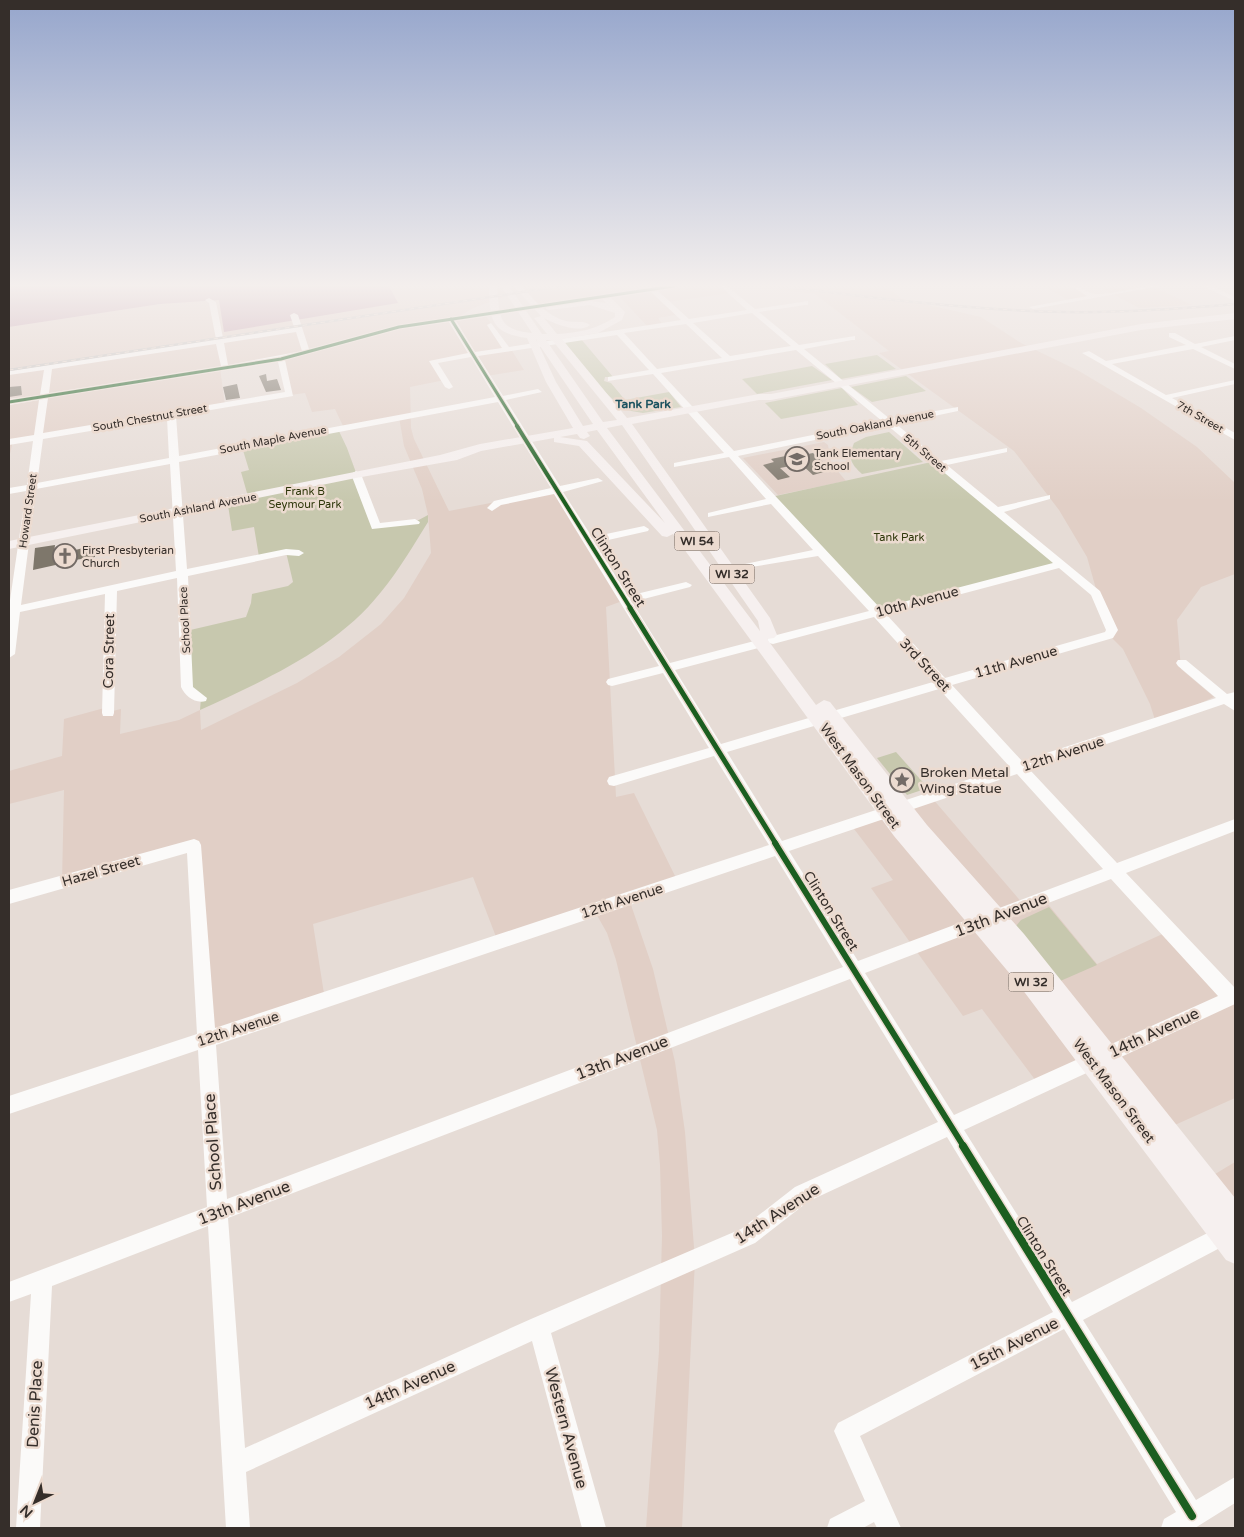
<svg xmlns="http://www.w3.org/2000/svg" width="1244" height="1537" viewBox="0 0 1244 1537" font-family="'Varela Round',sans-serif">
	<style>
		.built { fill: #e1cfc6 }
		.green { fill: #c7c8ae }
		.water { fill: #bb90a2 }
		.building { fill: #7e776b }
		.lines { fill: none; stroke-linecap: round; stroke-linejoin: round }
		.minor { fill: #fbfaf9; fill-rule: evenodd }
		.major { fill: #f6f0ef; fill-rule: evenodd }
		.rail-casing { stroke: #c1bfbd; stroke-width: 2.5 }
		.rail { stroke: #ecdbd0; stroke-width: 1; stroke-dasharray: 4.5; stroke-linecap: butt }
		.cycleway-far4-casing { stroke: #ecdbd0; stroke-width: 5 }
		.cycleway-far3-casing { stroke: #ecdbd0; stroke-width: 6 }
		.cycleway-far2-casing { stroke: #ecdbd0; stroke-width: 8 }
		.cycleway-far1-casing { stroke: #ecdbd0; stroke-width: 9 }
		.cycleway-casing { stroke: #ecdbd0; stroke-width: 11 }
		.cycleway-far4 { stroke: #1b5e20; stroke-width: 3 }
		.cycleway-far3 { stroke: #1b5e20; stroke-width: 4 }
		.cycleway-far2 { stroke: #1b5e20; stroke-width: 5 }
		.cycleway-far1 { stroke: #1b5e20; stroke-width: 6 }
		.cycleway { stroke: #1b5e20; stroke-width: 8 }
		.labels { text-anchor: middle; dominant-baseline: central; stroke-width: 5; stroke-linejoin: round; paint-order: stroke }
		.far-street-label { font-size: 11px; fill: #352e2a; stroke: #ecdbd0 }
		.far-poi-label { font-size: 11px; fill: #352e2a; stroke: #ecdbd0; text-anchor: start }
		.far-park-label { font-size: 11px; fill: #2e370a; stroke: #ecdbd0 }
		.far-neighbourhood-label { font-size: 12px; font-weight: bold; fill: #1b525f; stroke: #ecdbd0 }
		.shield { fill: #ecdbd0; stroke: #6c625c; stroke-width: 1 }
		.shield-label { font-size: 12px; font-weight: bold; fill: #352e2a }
		.street-label { font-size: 14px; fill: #352e2a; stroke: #ecdbd0 }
		.poi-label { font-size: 14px; fill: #352e2a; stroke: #ecdbd0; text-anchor: start }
		.near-street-label { font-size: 16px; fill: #352e2a; stroke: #ecdbd0 }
	</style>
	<rect width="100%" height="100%" fill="#e6dcd6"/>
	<g class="built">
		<polygon points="389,286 488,286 490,292 506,286 723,286 731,293 668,302 680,314 658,318 663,325 648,327 619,296 542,306 524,293 504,297 473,308 457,318 485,314 505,347 511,349 524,370 486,376 473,355 434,361 445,380 410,387 411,428 414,439 449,511 557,490 625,600 606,607 616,797 634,793 678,882 629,899 653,969 675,1062 685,1132 695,1260 682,1528 646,1528 659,1351 662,1236 660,1165 657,1130 616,960 607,933 594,910 498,942 473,877 313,924 325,1000 206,1039 194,845 62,882 64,790 9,804 9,771 62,756 64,719 108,707 108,712 121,709 120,734 179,720 200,710 201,730 297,683 339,657 381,624 404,598 431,553 428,515 422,489 404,446 399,417 343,426 335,409 312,412 305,393 290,395 281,359 220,368 225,405 13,441 9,458 9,327 160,304 207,299 361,308 397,303"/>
		<polygon points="751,286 886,286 902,299 981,317 1021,343 1079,371 1141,408 1197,447 1235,483 1235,574 1201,587 1177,620 1181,669 1214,697 1156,723 1150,704 1123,649 1109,635 1087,557 1059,510 1014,451 879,353 889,351 815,294"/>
		<polygon points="1043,286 1074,286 1094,297 1070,301"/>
		<polygon points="1097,286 1157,286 1154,287 1192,305 1139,308"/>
		<polygon points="824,442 828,445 831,463 846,481 778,495 743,458"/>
		<polygon points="932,798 1024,905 1043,898 1097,964 1169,931 1231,998 1235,996 1235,1098 1157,1133 1101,1057 1039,1085 982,1009 963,1016 871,888 893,880 851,825"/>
		<polygon points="1235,1162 1235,1251 1223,1235 1197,1185"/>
	</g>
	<g class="green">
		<polygon points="581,339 613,377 605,377 604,381 611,383 625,400 669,392 681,407 643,413 625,410 599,387 562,343"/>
		<polygon points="877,355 896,369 841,379 825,364"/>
		<polygon points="812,366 832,380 757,394 742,379"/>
		<polygon points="906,376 926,391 872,402 851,387"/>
		<polygon points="842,388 858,405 781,419 765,403"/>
		<path d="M338 429 347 448 376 527 415 522 428 515V522C413 546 399 570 381 592 336 649 265 680 200 710L201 698 189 691 186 631 246 617 251 603 252 594 288 586 293 582 286 552 259 557 254 527 232 531 228 505 249 500 241 472 249 470 242 447Z"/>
		<path d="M889 432 923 462 862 474C850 463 848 458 854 443L866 437Z"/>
		<polygon points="936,461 1060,565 877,612 771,497"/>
		<polygon points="896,752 928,788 907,795 877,758"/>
		<polygon points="1049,907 1097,965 1058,982 1016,926 1021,920"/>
	</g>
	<polygon class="water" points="9,286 389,286 398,303 224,332 219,300 160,304 9,327"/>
	<g class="building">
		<polygon points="266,374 267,381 277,379 281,390 266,392 259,376"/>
		<polygon points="237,384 240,398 226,400 223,387"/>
		<polygon points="21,386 22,395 9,397 9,387"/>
		<polygon points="805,452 808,454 813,453 831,470 813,475 801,464 780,468 790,477 778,480 763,465 774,462 771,459"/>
		<polygon points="55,545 54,554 56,555 87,547 87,550 95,549 95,557 61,562 60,564 33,570 35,548"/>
	</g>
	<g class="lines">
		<g class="minor">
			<path d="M661 286H677L658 291 689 319 747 310 720 286H727L755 309 808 301V305H805L759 312 799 345 855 336V340H852L804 349 890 419 958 407V411L896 424 941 461 1007 448V452L947 465 998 507 1050 495V499L1004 512 1100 591 1118 630 1113 638 952 685 1022 761 1216 698 1178 666 1176 663 1178 660H1186L1227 694 1235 692V711L1224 704 1030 770 1117 863 1235 819V831L1126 873 1235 988V1004L964 1130 1072 1302 1235 1219V1240L1083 1320 1196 1500 1235 1477V1503L1195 1528H1161L1164 1519 1176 1512 1064 1329 860 1436 901 1528H877L874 1522 863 1528H827L830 1519 865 1501 834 1431 838 1423 1053 1312 947 1137 809 1201 755 1243 551 1333 606 1528H582L532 1341 246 1472 250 1528H226L208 1226 52 1286 40 1528H16L31 1294 9 1302V1282L207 1207 198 1050 9 1114V1096L197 1034 187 853 9 904V890L194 839 199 841 201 845 215 1028 769 845 714 756 614 786 609 785 607 781 609 777 709 748 663 673 612 686 608 685 606 682 608 679 659 666 554 494 501 505 492 511 487 508 494 501 551 488 498 402 179 462 187 569 286 549 299 550 304 553 299 556 286 555 188 576 193 687 207 698 206 701C195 704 185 696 181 687L177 578 117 591 114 713 113 716H103L102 713 105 594 20 612 15 654 9 658V607L26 491 9 494V488L27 485 33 441 9 445V439L34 435 39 400 9 405V399L40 395 44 370 9 375V371L216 339 209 303 205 300 209 298 216 302 223 338 294 327 290 315 294 313 298 315 309 349 399 325ZM651 292 681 320 509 347 491 323 487 325 502 348 475 352 456 321ZM752 313 791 346 730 356 693 323ZM449 322 468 353 429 361 445 387 449 389 453 387 438 363 471 357 495 397 179 456 176 416 293 396 285 360 400 329ZM686 324 722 358 657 369 624 333ZM296 332 302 351 228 365 224 343ZM617 335 649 370 608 377V381L653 374 724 453 674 463V467L729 457 766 499 708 513V517L771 504 813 550 745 564V568L818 556 869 611 769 637 767 640 769 643 773 644 874 617 933 682 826 713 824 716 826 719 831 721 939 689 1009 766 782 841 727 752 824 723 826 720 824 717 819 715 721 744 675 670 766 646 768 643 762 639 670 663 632 602 690 587 692 585 686 582 628 596 595 543 648 531 649 529 644 526 592 537 563 492 603 481 598 478 560 486 506 400 542 392 538 389 503 396 478 356ZM216 344 221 366 49 393 52 369ZM796 350 882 421 734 451 661 373ZM278 362 285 392 43 433 48 398ZM167 418 169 458 37 483 43 439ZM887 425 1053 563 880 608 738 456ZM170 464 176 571 21 605 36 489ZM1059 568 1091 595 1106 630 1105 632 945 678 886 614ZM1017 774 1103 869 858 961 789 851ZM775 856 843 967 227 1199 216 1045ZM1111 879 1218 996 954 1115 865 973ZM850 979 938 1122 795 1187 741 1229 531 1319 245 1448 228 1218Z"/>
			<path d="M1071 286C1081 286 1088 294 1097 294 1118 294 1139 285 1160 286L1033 309 1029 307 1087 296Z"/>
			<polygon points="1202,286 1211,286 1235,297 1235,301"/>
			<polygon points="1169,333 1175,333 1195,344 1235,336 1235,340 1201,347 1235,364 1235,369 1193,349 1112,364 1166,395 1235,380 1235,384 1172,398 1235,433 1235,440 1082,353 1089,351 1106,361 1186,345 1169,337"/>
			<polygon points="356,471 361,474 380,523 415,519 420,522 419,524 372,529 351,474"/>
		</g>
		<path class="major" d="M489 286H497C500 316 497 330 532 333L501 286H509L542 334H547L534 318 541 316 513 286H522C534 300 547 316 566 321 574 323 584 320 590 325 579 334 555 324 544 318L557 334C578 333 597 329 615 317V313L590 305 549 310 546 309V305L582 300 606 303 600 296 607 294 625 312 622 320 598 333 562 339 627 418 759 394H771L1141 324 1235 313V319L1141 330 771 400H759L632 424 770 618 777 635 774 638 767 639 816 705 824 700 830 702 927 825 1024 934 1235 1198V1264L1226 1260 1016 981 894 836 673 534 667 537 662 536 579 446 554 442V438L481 451 457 460 356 478 9 549V541L440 455 480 444 573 428 546 382 527 338C490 333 490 319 489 286ZM536 339V340L593 424 583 426 556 382ZM546 340H552L617 420 603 422ZM622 425 758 621 760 631 607 428ZM597 430 665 523 587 441 560 437 577 434 580 438 584 439 590 436 587 432Z"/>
		<defs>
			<g id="rail">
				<path d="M779 286C874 298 969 310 1065 312 1122 313 1178 309 1235 304"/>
				<polyline points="9,370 562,286"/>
			</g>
		</defs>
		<use href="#rail" class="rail-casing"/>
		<use href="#rail" class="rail"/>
		<defs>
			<g id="cycleway-far4">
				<polyline points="451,319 518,427"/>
				<polyline points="9,402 281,359 399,327 674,286"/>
			</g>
			<polyline id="cycleway-far3" points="517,426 631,609"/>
			<polyline id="cycleway-far2" points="630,608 776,844"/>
			<polyline id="cycleway-far1" points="775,843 964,1147"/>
			<polyline id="cycleway" points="963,1146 1192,1516"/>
		</defs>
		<use href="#cycleway-far4" class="cycleway-far4-casing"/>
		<use href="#cycleway-far3" class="cycleway-far3-casing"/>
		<use href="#cycleway-far2" class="cycleway-far2-casing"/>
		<use href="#cycleway-far1" class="cycleway-far1-casing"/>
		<use href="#cycleway" class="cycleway-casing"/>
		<use href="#cycleway-far4" class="cycleway-far4"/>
		<use href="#cycleway-far3" class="cycleway-far3"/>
		<use href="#cycleway-far2" class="cycleway-far2"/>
		<use href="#cycleway-far1" class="cycleway-far1"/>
		<use href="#cycleway" class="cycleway"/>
	</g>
	<linearGradient id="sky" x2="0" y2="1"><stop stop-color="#96a6cc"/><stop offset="0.57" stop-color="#f4efed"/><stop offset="1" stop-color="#f4efed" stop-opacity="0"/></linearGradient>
	<rect width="1244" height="501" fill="url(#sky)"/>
	<defs>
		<symbol id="school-ring" viewBox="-11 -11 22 22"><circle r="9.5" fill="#ecdbd0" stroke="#736b66" stroke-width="1.5"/><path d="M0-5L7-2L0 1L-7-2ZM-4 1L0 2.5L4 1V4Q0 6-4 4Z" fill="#736b66"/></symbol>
		<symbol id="church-ring" viewBox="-11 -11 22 22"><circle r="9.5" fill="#ecdbd0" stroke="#736b66" stroke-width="1.5"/><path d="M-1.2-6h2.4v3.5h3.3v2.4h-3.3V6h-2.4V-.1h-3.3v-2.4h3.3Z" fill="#736b66"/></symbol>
		<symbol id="sight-ring" viewBox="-11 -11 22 22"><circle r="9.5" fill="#ecdbd0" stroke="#736b66" stroke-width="1.5"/><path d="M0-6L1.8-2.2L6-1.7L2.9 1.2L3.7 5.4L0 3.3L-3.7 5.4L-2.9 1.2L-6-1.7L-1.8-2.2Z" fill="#736b66"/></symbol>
	</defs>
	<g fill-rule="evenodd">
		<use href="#school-ring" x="783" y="445" width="28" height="28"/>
		<use href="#church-ring" x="51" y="542" width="28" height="28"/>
		<use href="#sight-ring" x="888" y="766" width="28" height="28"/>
	</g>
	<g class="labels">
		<g class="far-street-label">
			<text transform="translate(1200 417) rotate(30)">7th Street</text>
			<text transform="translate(150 418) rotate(-10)">South Chestnut Street</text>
			<text transform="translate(875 425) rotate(-11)">South Oakland Avenue</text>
			<text transform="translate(273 440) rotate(-11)">South Maple Avenue</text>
			<text transform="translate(925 453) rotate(40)">5th Street</text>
			<text transform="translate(198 508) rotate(-11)">South Ashland Avenue</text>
			<text transform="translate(28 511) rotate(-82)">Howard Street</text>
			<text transform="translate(185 620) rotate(-93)">School Place</text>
		</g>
		<g class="far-poi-label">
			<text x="814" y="453">Tank Elementary<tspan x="814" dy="13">School</tspan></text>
			<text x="82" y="550">First Presbyterian<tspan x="82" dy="13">Church</tspan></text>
		</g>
		<g class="far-park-label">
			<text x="305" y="491">Frank B<tspan x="305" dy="13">Seymour Park</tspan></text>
			<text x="899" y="537">Tank Park</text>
		</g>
		<g class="far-neighbourhood-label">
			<text x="643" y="404">Tank Park</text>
		</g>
		<g class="shield">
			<rect x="674.5" y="531.5" width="45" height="19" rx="4"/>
			<rect x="709.5" y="564.5" width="45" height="19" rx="4"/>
			<rect x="1008.5" y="972.5" width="45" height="19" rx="4"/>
		</g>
		<g class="shield-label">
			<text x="697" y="541">WI 54</text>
			<text x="732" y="574">WI 32</text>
			<text x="1031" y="982">WI 32</text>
		</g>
		<g class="street-label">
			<text transform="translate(618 567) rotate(58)">Clinton Street</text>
			<text transform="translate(917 602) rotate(-15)">10th Avenue</text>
			<text transform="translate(109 651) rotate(-89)">Cora Street</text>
			<text transform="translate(1016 662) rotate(-16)">11th Avenue</text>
			<text transform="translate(925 665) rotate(47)">3rd Street</text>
			<text transform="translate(1063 754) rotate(-18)">12th Avenue</text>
			<text transform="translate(860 776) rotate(54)">West Mason Street</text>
			<text transform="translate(101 871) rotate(-16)">Hazel Street</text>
			<text transform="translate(622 901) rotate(-18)">12th Avenue</text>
			<text transform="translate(831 911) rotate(58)">Clinton Street</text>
			<text transform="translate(238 1029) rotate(-18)">12th Avenue</text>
			<text transform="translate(1114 1091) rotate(53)">West Mason Street</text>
			<text transform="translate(1044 1256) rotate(58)">Clinton Street</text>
		</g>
		<g class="poi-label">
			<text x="920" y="772">Broken Metal<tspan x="920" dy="16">Wing Statue</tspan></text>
		</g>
		<g class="near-street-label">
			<text transform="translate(1001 915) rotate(-21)">13th Avenue</text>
			<text transform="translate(1154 1033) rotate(-25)">14th Avenue</text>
			<text transform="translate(622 1058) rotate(-21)">13th Avenue</text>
			<text transform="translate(213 1142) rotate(-94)">School Place</text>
			<text transform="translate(244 1203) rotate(-21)">13th Avenue</text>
			<text transform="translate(777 1214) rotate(-33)">14th Avenue</text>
			<text transform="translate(1014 1344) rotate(-27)">15th Avenue</text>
			<text transform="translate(410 1385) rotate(-24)">14th Avenue</text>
			<text transform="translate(35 1404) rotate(-87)">Denis Place</text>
			<text transform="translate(566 1428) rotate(75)">Western Avenue</text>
		</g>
	</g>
	<rect width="1244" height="1537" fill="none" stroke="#352e2a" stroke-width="20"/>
	<g transform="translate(35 1502) rotate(223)" stroke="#ecdbd0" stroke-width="4" paint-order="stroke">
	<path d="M0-4L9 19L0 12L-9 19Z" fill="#352e2a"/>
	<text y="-8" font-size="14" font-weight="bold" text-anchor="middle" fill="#352e2a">N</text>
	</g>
</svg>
